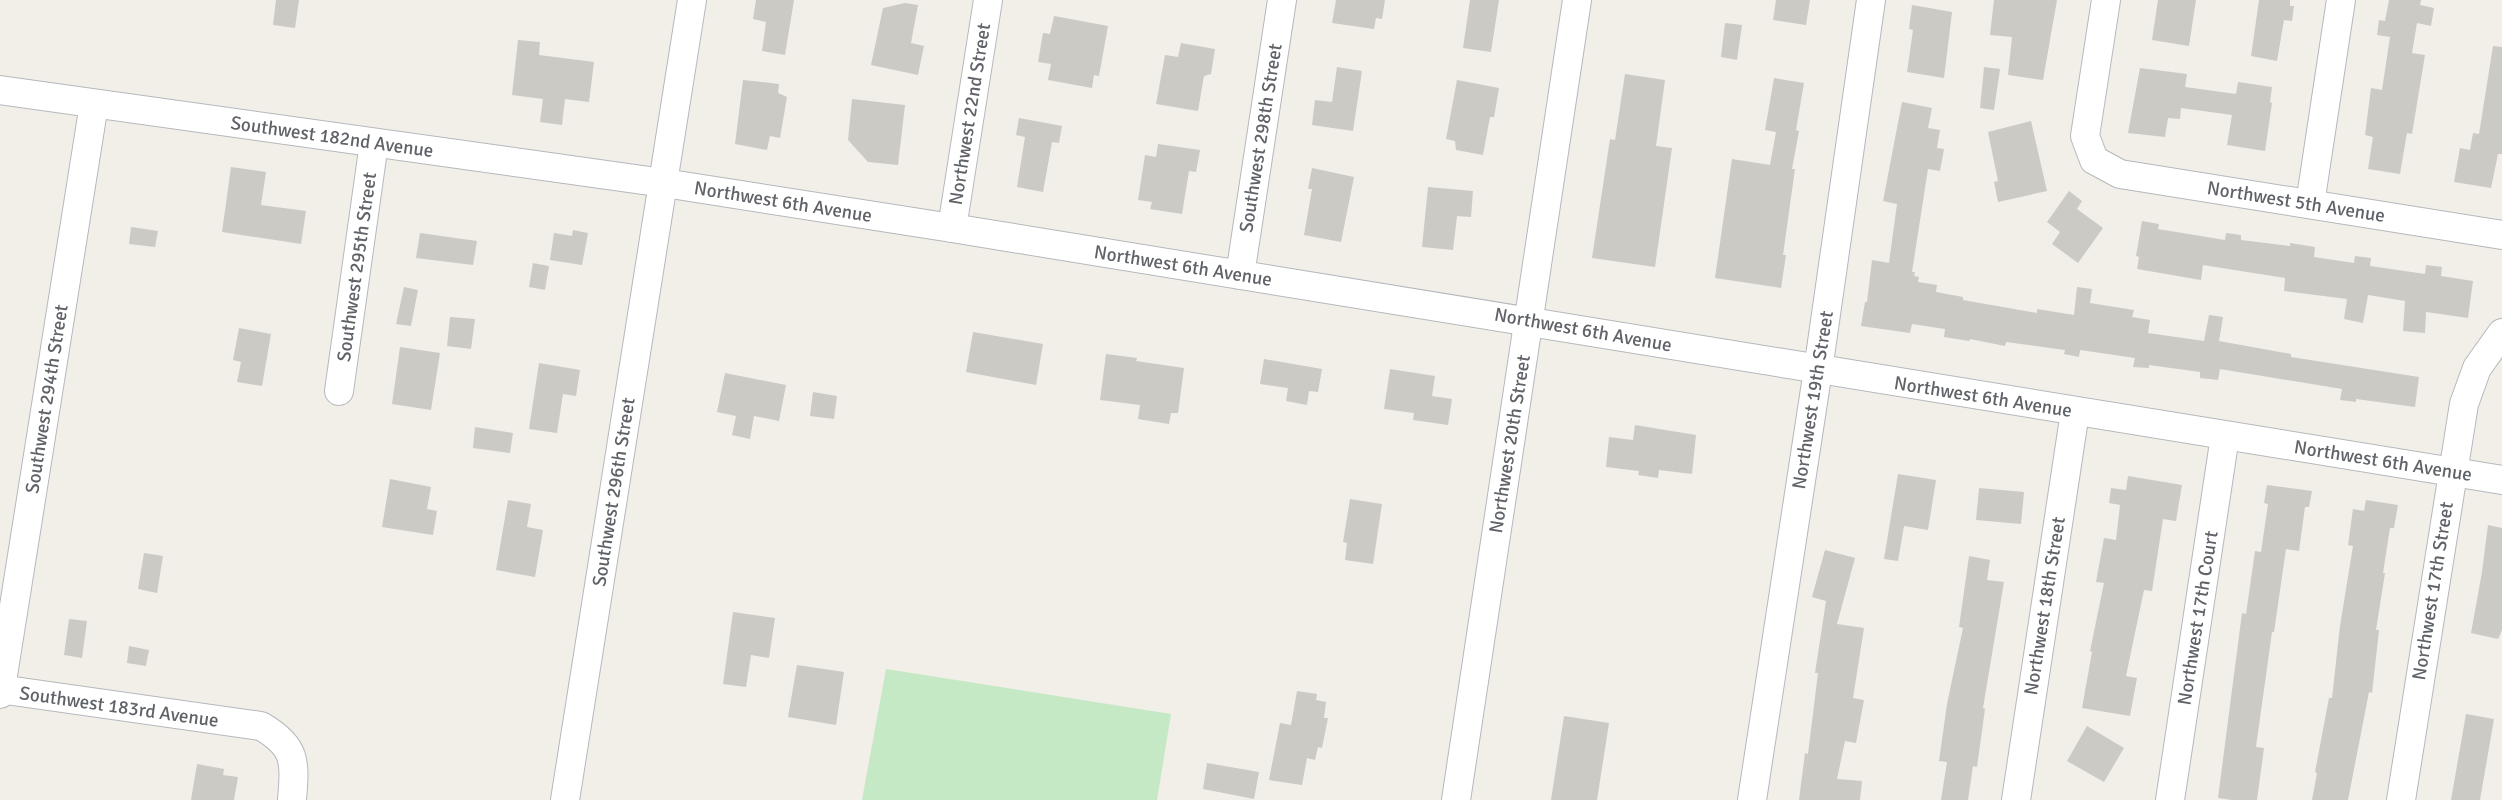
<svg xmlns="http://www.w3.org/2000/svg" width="2502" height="800" viewBox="0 0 2502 800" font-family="Signika,sans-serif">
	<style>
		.green { fill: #c5e8c5 }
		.building { fill: #cccac5 }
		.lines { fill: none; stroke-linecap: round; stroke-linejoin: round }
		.minor-casing { stroke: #b5b8bc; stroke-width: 30 }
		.minor { stroke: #fff; stroke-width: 28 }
		.labels { text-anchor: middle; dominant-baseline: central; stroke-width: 4; stroke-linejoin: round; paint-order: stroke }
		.street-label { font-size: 19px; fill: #5f6368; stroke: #fff }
	</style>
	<rect width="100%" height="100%" fill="#f1efe8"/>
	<polygon class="green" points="886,669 1171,714 1157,800 862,800"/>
	<g class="building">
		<polygon points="276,0 299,0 295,28 273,25"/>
		<polygon points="756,0 794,0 785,55 762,51 766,22 753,19"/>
		<polygon points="1336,0 1385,0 1382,19 1376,18 1374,29 1332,23"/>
		<polygon points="1470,0 1499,0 1491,52 1463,48"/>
		<polygon points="1776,0 1810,0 1806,25 1773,20"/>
		<polygon points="1994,0 2057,0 2043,80 2008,75 2012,37 1990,35"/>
		<polygon points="2158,0 2196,0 2189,46 2152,40"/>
		<polygon points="2259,0 2290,0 2290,6 2294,6 2292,21 2284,20 2277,61 2251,56"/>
		<polygon points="2389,0 2421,0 2420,5 2434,8 2431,26 2417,23 2412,53 2425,55 2412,134 2407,133 2400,174 2368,169 2373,137 2365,135 2371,88 2382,90 2390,37 2377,35 2379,20 2385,21"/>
		<polygon points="905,3 918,5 911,43 924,46 918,75 871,65 883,8"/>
		<polygon points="1912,5 1952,12 1944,78 1907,72 1913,30 1909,29"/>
		<polygon points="1054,16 1108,26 1099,76 1094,75 1092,88 1048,80 1051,64 1038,62 1043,33 1050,34"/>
		<polygon points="1725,23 1742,25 1737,60 1721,57"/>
		<polygon points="518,40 540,42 539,55 594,62 589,102 565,99 562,125 540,122 543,99 512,95"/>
		<polygon points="1181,43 1215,49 1211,74 1204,76 1198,111 1156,104 1165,55 1178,57"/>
		<polygon points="2493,46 2502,47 2502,154 2498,154 2491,188 2454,182 2460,148 2470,150 2473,133 2479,134"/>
		<polygon points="1337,67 1362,71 1353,131 1312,125 1315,100 1332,102"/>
		<polygon points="1984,67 2000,69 1994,110 1980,108"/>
		<polygon points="2140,68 2187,74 2185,87 2236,94 2238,82 2272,87 2270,102 2272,103 2265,151 2227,145 2232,115 2181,108 2180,119 2168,118 2165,137 2128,133"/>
		<polygon points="1625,74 1665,80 1656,146 1672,148 1655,267 1592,258 1610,139 1615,140"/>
		<polygon points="1774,78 1804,83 1796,130 1799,131 1792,169 1795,169 1783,255 1786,255 1781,288 1715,278 1732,159 1770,165 1776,132 1765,130"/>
		<polygon points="743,80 779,84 778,93 787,97 780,138 770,136 767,150 735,144"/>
		<polygon points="1457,80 1499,88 1494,117 1490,117 1483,155 1456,150 1455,141 1446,139"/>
		<polygon points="852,99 905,105 898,165 868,162 848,140"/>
		<polygon points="1902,102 1932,108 1928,128 1940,130 1937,148 1944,149 1940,171 1928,169 1912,272 1915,272 1914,276 1919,277 1918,282 1937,285 1936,292 1963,297 1963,300 2037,313 2037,309 2074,315 2077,287 2092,289 2090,303 2134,310 2132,317 2150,320 2148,333 2204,341 2209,315 2223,317 2219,341 2291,354 2291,357 2419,377 2415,407 2356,399 2356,402 2340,400 2342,389 2220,369 2218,380 2200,378 2200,372 2149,365 2149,368 2133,367 2135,358 2080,350 2079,357 2064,354 2065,350 2006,342 2005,346 1970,339 1969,341 1944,337 1945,329 1912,324 1910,333 1861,326 1865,302 1867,302 1872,260 1889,263 1897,204 1883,201"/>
		<polygon points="1019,118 1062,126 1059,143 1052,142 1043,192 1017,187 1025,137 1016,135"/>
		<polygon points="2031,121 2047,191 1998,202 1994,182 1998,181 1988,132"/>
		<polygon points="1158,144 1200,150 1196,172 1189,171 1182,214 1150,209 1152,202 1138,200 1145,155 1156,157"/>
		<polygon points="231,167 266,172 261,205 306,211 301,244 222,232"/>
		<polygon points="1312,168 1354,177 1341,242 1304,235 1312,189 1308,189"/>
		<polygon points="1428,187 1473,191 1471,217 1457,216 1453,250 1422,247"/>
		<polygon points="2069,191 2082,201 2077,209 2103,228 2078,263 2052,244 2060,232 2047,222"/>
		<polygon points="2142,221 2159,224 2158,229 2225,240 2226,233 2241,235 2241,240 2290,246 2290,243 2315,247 2314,257 2354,263 2355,256 2371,258 2370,266 2425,274 2426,265 2442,267 2441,276 2473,281 2468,318 2426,312 2425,333 2403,331 2405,301 2368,295 2363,323 2344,319 2347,299 2284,291 2285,278 2203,265 2201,280 2137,269 2139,257 2136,256"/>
		<polygon points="131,227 158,231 155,247 129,244"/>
		<polygon points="573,230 588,233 582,265 550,260 554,233 572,236"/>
		<polygon points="420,233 477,241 473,265 416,258"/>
		<polygon points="533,263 549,266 545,290 529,287"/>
		<polygon points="404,287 418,290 411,326 396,324"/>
		<polygon points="450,317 475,319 471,349 447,346"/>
		<polygon points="239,328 271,334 262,386 237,382 241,362 233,360"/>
		<polygon points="973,332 1043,344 1036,385 966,372"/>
		<polygon points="400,347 440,353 431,410 392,404"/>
		<polygon points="1106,354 1137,358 1136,361 1184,368 1178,413 1171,413 1169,424 1138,419 1140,405 1100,400"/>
		<polygon points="1264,359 1322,369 1318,392 1309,391 1307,405 1286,401 1288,388 1260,384"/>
		<polygon points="539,363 580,370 576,396 563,394 557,433 529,429"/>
		<polygon points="1390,369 1435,376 1432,396 1452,399 1448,425 1413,420 1414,413 1384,409"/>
		<polygon points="725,373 786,385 779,421 754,416 750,439 732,435 736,416 717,412"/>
		<polygon points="813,392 837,396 834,419 810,416"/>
		<polygon points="1635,425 1696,435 1692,474 1659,470 1658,478 1638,475 1639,471 1606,467 1609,437 1633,440"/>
		<polygon points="475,427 513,433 510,453 473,448"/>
		<polygon points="1898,474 1936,480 1928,530 1904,526 1898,561 1884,559"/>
		<polygon points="2128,476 2182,485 2176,521 2163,519 2152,591 2144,590 2126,676 2137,678 2130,716 2082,708 2092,652 2090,651 2104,583 2096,582 2104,538 2116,540 2120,505 2109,503 2111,488 2126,490"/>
		<polygon points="390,479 431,487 427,509 437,511 433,535 382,527"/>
		<polygon points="2267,485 2312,491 2309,507 2305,507 2299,551 2286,549 2274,632 2272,632 2256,747 2264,748 2257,800 2232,800 2218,798 2242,613 2246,614 2255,551 2261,552 2268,504 2264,503"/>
		<polygon points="1979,488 2024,492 2021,524 1976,520"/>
		<polygon points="1350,499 1382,504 1373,564 1345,560 1347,543 1343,542"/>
		<polygon points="508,500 531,504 527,527 543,530 535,577 496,570"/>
		<polygon points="2366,500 2398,505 2394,528 2390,528 2383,573 2385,573 2376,630 2379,630 2372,693 2369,692 2348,800 2312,800 2317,773 2315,772 2329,698 2332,698 2340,626 2353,546 2348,545 2353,509 2364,511"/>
		<polygon points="2488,525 2502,528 2502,630 2498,639 2471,633 2482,572"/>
		<polygon points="1825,550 1855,558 1837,624 1864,628 1853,698 1864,700 1856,743 1845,741 1837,779 1862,781 1860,800 1799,800 1805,753 1808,754 1818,673 1815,673 1826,601 1812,597"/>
		<polygon points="144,553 163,556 157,593 138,589"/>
		<polygon points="1969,556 1990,560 1987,580 2004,582 1983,708 1985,709 1977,767 1973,766 1968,800 1941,800 1947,762 1939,761 1947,704 1963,628 1959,627"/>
		<polygon points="733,612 775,618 769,658 751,655 746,687 723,684"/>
		<polygon points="69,619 87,621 82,658 64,655"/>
		<polygon points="129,646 149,650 146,666 127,663"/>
		<polygon points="797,665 844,672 836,725 788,717"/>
		<polygon points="1297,691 1317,694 1316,700 1326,702 1324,718 1328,718 1322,748 1318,747 1315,760 1307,758 1302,785 1269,780 1280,723 1291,725"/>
		<polygon points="2466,714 2494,719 2480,800 2451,800"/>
		<polygon points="1564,716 1609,723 1597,800 1551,800"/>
		<polygon points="2087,726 2124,748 2104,782 2067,761"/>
		<polygon points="1207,763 1259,772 1254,799 1203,789"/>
		<polygon points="197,764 224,769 223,775 238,777 234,800 191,800"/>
	</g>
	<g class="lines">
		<defs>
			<g id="minor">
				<polyline points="2106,0 2085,136 2094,160 2120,174 2502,235"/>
				<polyline points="0,90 664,183 952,228 2502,480"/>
				<polyline points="2310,204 2341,0"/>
				<polyline points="952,228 988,0"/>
				<polyline points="1240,275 1282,0"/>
				<polyline points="339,391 374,143"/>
				<path d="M0 689 261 726C297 747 295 762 292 800"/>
				<polyline points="0,694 94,104"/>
				<polyline points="565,800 692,0"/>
				<polyline points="1456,800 1577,0"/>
				<polyline points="1752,800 1818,370 1871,0"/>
				<polyline points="2016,800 2075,412"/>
				<polyline points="2170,800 2225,436"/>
				<polyline points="2401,800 2464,404 2477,368 2502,333"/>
			</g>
		</defs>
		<use href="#minor" class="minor-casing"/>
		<use href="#minor" class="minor"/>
	</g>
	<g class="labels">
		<g class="street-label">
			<text transform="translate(970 114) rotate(-81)">Northwest 22nd Street</text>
			<text transform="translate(332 137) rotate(8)">Southwest 182nd Avenue</text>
			<text transform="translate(1261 138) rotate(-81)">Southwest 298th Street</text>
			<text transform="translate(783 202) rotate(9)">Northwest 6th Avenue</text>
			<text transform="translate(2296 202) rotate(9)">Northwest 5th Avenue</text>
			<text transform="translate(1183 266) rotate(9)">Northwest 6th Avenue</text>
			<text transform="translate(357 267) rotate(-82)">Southwest 295th Street</text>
			<text transform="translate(1583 330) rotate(10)">Northwest 6th Avenue</text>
			<text transform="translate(1983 397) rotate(9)">Northwest 6th Avenue</text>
			<text transform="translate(47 399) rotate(-81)">Southwest 294th Street</text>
			<text transform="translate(1813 400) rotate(-81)">Northwest 19th Street</text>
			<text transform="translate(1510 444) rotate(-81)">Northwest 20th Street</text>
			<text transform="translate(2383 461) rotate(9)">Northwest 6th Avenue</text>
			<text transform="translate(614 492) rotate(-81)">Southwest 296th Street</text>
			<text transform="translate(2433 591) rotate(-81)">Northwest 17th Street</text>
			<text transform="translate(2045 606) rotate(-81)">Northwest 18th Street</text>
			<text transform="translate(2198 618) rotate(-81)">Northwest 17th Court</text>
			<text transform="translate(119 707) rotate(8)">Southwest 183rd Avenue</text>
		</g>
	</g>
</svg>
